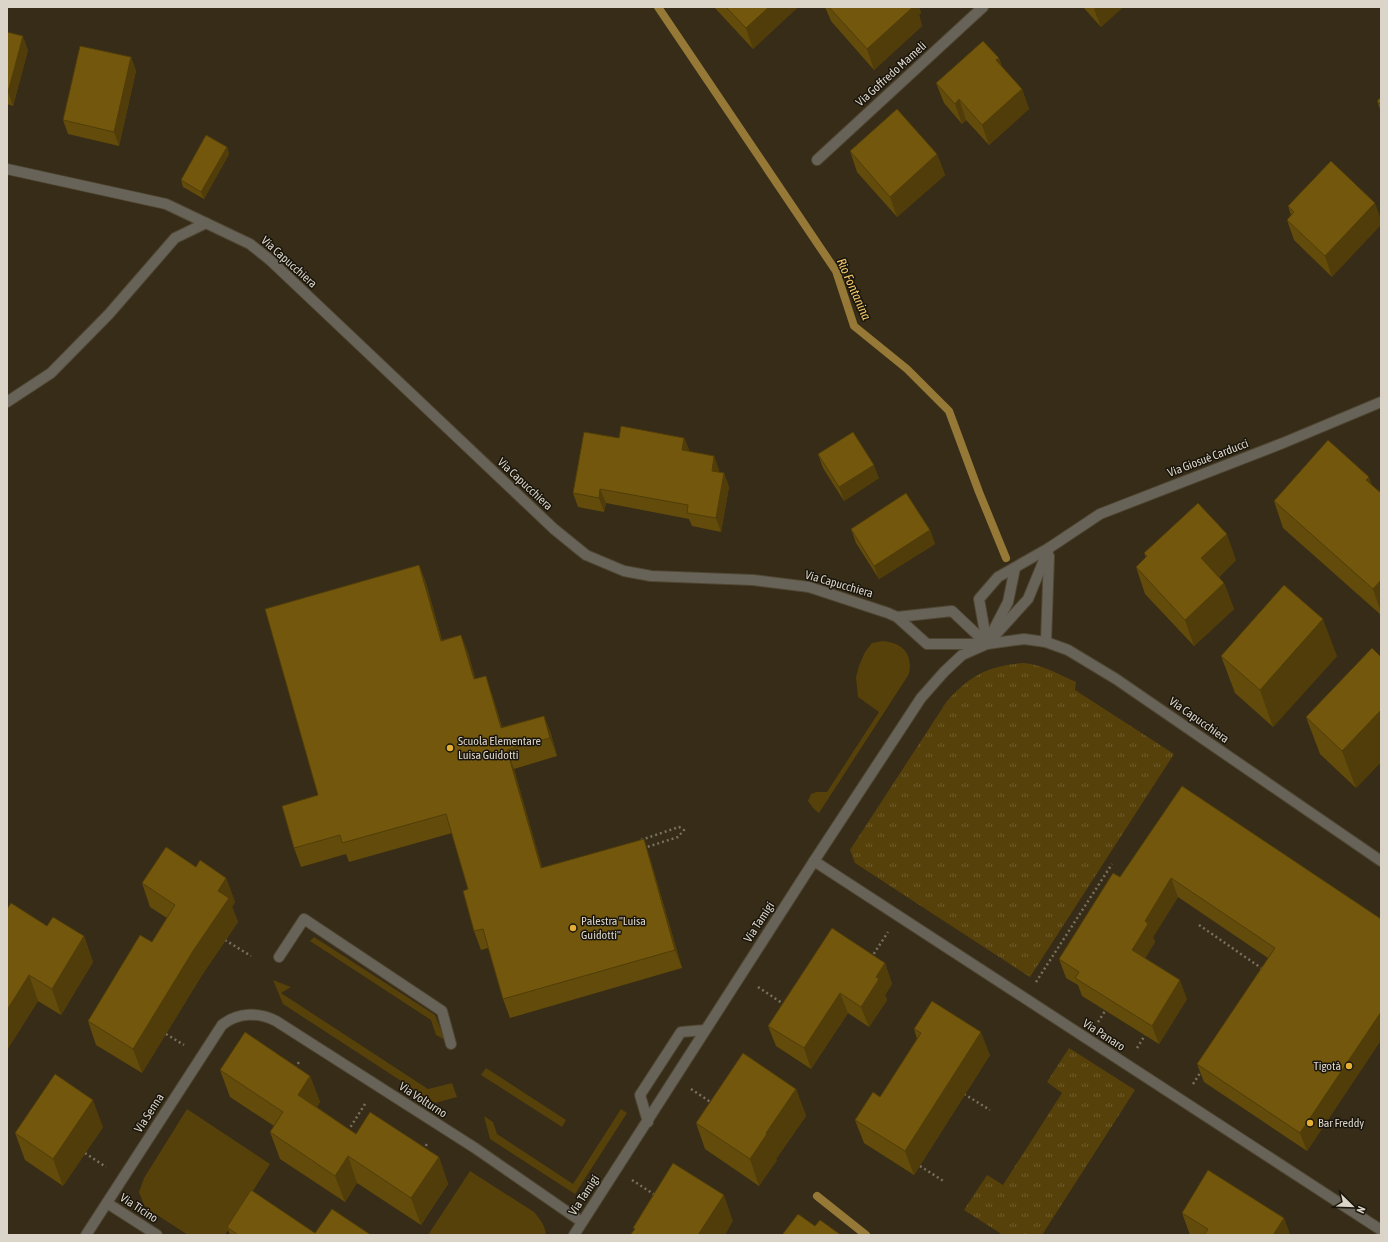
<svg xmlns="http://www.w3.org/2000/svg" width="1388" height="1242" viewBox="0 0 1388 1242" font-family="'Asap Condensed',sans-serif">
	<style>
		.grass { fill: #57410a }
		.park { fill: url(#park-tufts) }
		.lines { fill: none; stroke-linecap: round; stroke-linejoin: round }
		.stream { stroke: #967837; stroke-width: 8 }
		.service-casing { stroke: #504733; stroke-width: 12 }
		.minor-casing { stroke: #504733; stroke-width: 12 }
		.path { stroke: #79705f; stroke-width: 2.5; stroke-dasharray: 2 3; stroke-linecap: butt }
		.service { stroke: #686359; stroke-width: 10 }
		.minor { stroke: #686359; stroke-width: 10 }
		.wall { fill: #634b0b }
		.shaded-wall { fill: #503d09 }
		.building { fill: #73570d; stroke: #503d09 }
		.poi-dot { fill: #e2af34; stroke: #19150c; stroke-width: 1.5 }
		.labels { text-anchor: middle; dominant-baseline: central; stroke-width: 3; stroke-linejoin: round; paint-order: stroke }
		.street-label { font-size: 12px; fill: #dbd4c8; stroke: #19150c }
		.poi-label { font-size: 12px; fill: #dbd4c8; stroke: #19150c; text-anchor: start }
		.water-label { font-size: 13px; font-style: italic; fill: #f2c76a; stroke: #19150c }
	</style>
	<defs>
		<pattern id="park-tufts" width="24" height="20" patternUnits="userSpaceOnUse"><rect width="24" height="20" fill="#57410a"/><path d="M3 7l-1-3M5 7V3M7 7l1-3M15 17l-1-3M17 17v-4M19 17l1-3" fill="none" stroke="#6f5c2c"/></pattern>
	</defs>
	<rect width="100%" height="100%" fill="#362c17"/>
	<g class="grass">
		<path d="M883 641C903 643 913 654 909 674L819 813 814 809 808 801 811 794 816 792H827L879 712 858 697 856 677 859 666 865 652 872 643Z"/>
		<polygon points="314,937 435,1015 445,1040 436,1035 431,1020 310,941"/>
		<polygon points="273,980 291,987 281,993 428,1089 452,1083 457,1097 435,1103 283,1004"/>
		<polygon points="486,1068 566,1120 562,1127 481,1075"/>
		<polygon points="187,1109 270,1164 225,1235 188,1235 151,1211 144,1205 139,1192 144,1178"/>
		<polygon points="621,1109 627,1113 575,1194 490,1139 484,1116 493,1122 497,1134 573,1184"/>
		<path d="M470 1171 534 1212C540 1219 545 1225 546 1235H428Z"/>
	</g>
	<g class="park">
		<path d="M1024 663C1043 665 1058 674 1076 682L1075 690 1174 754 1030 977 855 863 850 850 947 701C971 675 988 666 1024 663Z"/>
		<polygon points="1069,1048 1135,1090 1042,1235 1003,1235 964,1210 987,1175 1003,1185 1062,1093 1047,1082"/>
	</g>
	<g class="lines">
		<g class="stream">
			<polyline points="658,7 836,271 854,326 907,369 949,411 979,492 1006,558"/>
			<polyline points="817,1196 866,1235"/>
		</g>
		<defs>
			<g id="service">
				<polyline points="7,402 51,373 109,314 175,238 206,223"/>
				<polyline points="279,957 304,919 442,1011 451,1044"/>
				<polyline points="648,1122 640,1095 681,1032 705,1030"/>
			</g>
			<g id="minor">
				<polyline points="817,160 983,7"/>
				<polyline points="7,169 166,204 250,244 270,260 554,529 586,555 624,571 651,576 753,580 809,587 888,613 897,617 927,644 987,644 952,611 897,617"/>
				<polyline points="992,633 1008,602 1015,568"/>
				<polyline points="1046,642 1049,556"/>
				<polyline points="987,644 979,599 998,577 1049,548 1100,514 1283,443 1381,402"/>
				<polyline points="987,644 1028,599 1049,548"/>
				<polyline points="814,861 1381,1230"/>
				<polyline points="107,1203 157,1235"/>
				<path d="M86 1235 222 1025C238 1012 259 1012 276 1021L475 1148 582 1222"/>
				<polyline points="574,1235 814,861 921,698 944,672 962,655 987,644 1024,639 1046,642 1068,650 1116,679 1381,861"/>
			</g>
		</defs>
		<use href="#service" class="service-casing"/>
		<use href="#minor" class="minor-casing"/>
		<g class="path">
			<polyline points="641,840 679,827 684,830 678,837 644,848"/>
			<polyline points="1199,925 1264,970"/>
			<polyline points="225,940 251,956"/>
			<polyline points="871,958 888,932"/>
			<polyline points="1036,982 1112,864"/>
			<polyline points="758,987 785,1005"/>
			<polyline points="1098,1022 1105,1011"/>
			<polyline points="166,1034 184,1045"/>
			<polyline points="1137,1048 1145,1035"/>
			<polyline points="295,1068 299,1062"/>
			<polyline points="1193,1084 1202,1070"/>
			<polyline points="691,1089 712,1103"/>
			<polyline points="964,1094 990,1110"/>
			<polyline points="348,1131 365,1104"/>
			<polyline points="423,1150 427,1144"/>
			<polyline points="85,1153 106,1167"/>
			<polyline points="920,1166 945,1182"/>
			<polyline points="632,1180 655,1195"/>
		</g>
		<use href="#service" class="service"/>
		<use href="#minor" class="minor"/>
	</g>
	<g class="wall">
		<polygon points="714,7 798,7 753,49"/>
		<polygon points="825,7 919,7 921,13 919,15 922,26 874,70 831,21"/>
		<polygon points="1083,7 1123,7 1101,27"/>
		<polygon points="7,32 28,50 13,106 7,104"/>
		<polygon points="131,57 136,71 119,146 68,134 63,120"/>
		<polygon points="999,58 1002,67 1022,89 1029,109 989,145 966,120 962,124 944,103 936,83"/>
		<polygon points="1381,97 1381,112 1377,101"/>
		<polygon points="227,147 229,154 204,199 183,187 181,180"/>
		<polygon points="850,151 937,154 945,175 897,217 857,172"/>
		<polygon points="1331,161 1332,277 1294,240 1287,220 1291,215 1288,206"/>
		<polygon points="619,438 684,438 690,452 714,456 719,470 719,472 724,473 729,487 721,532 692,526 689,519 606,503 604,512 578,507 573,493"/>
		<polygon points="818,454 879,478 844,501 823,468"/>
		<polygon points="1381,493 1381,615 1283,528 1274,501"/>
		<polygon points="851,529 930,530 935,544 879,579 856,543"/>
		<polygon points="1144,553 1236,560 1219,577 1224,583 1234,609 1194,646 1145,594 1136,567 1146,558"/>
		<polygon points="419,565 426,583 442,640 461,635 468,653 475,679 492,694 502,727 544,716 551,734 557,756 514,769 542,868 650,858 682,968 510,1018 503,999 488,948 481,950 474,931 468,889 452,833 349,862 346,854 301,867 294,848 318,795"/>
		<polygon points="1221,656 1337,656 1273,727 1235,693"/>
		<polygon points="1381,657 1381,762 1356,788 1320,754 1306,717"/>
		<polygon points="1182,786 1381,919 1381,1040 1307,1151 1204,1082 1197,1064 1268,958 1178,897 1153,937 1155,942 1145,958 1187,999 1159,1044 1082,996 1078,985 1066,978 1059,959 1120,877"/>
		<polygon points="196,867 226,878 235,902 232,907 238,922 202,975 142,1073 96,1045 88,1021 152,942 167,918 150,907 142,883"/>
		<polygon points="7,909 47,926 84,936 93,962 61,1015 38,1001 7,1050"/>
		<polygon points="885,963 892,984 885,995 887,1000 869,1027 848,1013 811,1069 776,1046 768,1026"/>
		<polygon points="914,1029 990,1055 914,1175 864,1143 855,1120 880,1097 917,1039"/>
		<polygon points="220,1070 310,1076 320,1102 317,1107 356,1134 439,1157 448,1184 421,1225 357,1183 345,1202 280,1159 270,1132 274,1126 230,1097"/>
		<polygon points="796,1089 806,1116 776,1159 777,1160 759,1186 705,1149 696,1123"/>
		<polygon points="103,1127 63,1186 25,1160 15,1133"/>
		<polygon points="1182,1213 1284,1218 1290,1235 1190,1235"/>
		<polygon points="227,1227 315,1233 371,1235 230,1235"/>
	</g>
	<g class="shaded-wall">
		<polygon points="769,7 798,7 753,49 746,28"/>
		<polygon points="912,7 919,7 921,13 919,15 922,26 874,70 867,49"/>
		<polygon points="1097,7 1123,7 1101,27 1094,9"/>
		<polygon points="23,36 28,50 13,106 8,92"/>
		<polygon points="131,57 136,71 119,146 114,132"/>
		<polygon points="999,58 1006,79 996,60"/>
		<polygon points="1022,89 1029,109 989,145 982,125"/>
		<polygon points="959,99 966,120 962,124 955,104"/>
		<polygon points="227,147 229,154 204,199 201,192"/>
		<polygon points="937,154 945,175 897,217 890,197"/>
		<polygon points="1375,203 1381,219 1381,225 1332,277 1325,256"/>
		<polygon points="684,438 690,452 682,450"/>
		<polygon points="714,456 719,470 717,485 712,471"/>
		<polygon points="874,465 879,478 844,501 839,487"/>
		<polygon points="724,473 729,487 721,532 716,518"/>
		<polygon points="1369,477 1379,503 1366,480"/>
		<polygon points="600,489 606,503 604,512 599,498"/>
		<polygon points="930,530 935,544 879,579 874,566"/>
		<polygon points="1227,534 1236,560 1211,584 1201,558"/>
		<polygon points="419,565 426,583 447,659 441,641"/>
		<polygon points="1381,580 1381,612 1373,589"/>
		<polygon points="1224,583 1234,609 1194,646 1185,620"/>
		<polygon points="1323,619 1337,656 1273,727 1260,690"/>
		<polygon points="461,635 468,653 481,697 474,679"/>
		<polygon points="486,676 492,694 507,746 501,728"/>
		<polygon points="1381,710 1381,762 1356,788 1342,751"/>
		<polygon points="544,716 551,734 557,756 550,738"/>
		<polygon points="507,750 514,769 548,887 541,868"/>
		<polygon points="644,839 650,858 682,968 675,950"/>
		<polygon points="226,878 235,902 232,907 238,922 202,975 142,1073 133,1049 218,891"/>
		<polygon points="1171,878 1178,897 1153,937 1155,942 1139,969 1132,950 1145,921"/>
		<polygon points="84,936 93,962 61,1015 52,989"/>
		<polygon points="885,963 892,984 885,995 887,1000 869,1027 861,1007 876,977"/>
		<polygon points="29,975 38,1001 7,1050 7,1010"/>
		<polygon points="1180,980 1187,999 1159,1044 1152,1026"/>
		<polygon points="840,993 848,1013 811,1069 804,1048"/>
		<polygon points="1381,1012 1381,1040 1307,1151 1300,1133"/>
		<polygon points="981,1032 990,1055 914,1175 905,1151"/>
		<polygon points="310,1076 320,1102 307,1121 298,1095"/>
		<polygon points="796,1089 806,1116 776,1159 777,1160 759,1186 750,1159 766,1133"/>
		<polygon points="93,1100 103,1127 63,1186 53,1159"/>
		<polygon points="348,1156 357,1183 345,1202 335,1176"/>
		<polygon points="439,1157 448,1184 421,1225 411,1198"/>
		<polygon points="724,1195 733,1221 725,1235 698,1235"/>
		<polygon points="1284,1218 1290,1235 1273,1235"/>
	</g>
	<g class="building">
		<polygon points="726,7 769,7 746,28"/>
		<polygon points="829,7 913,7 867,49"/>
		<polygon points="7,32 23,36 8,92 7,92"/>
		<polygon points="983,41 999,58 996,60 1022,89 982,125 959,99 955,104 936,83"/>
		<polygon points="80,46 131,57 114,132 63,120"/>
		<polygon points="1381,97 1381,105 1377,101"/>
		<polygon points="897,109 937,154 890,197 850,151"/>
		<polygon points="206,135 227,147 201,192 181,180"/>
		<polygon points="1331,161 1375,203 1325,256 1287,220 1294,212 1288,206"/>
		<polygon points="621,426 684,438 682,450 714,456 712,471 724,473 716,518 687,513 688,505 600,489 599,498 573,493 584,432 619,438"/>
		<polygon points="853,432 874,465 839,487 818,454"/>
		<polygon points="1328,440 1369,477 1366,480 1381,493 1381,580 1373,589 1274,501"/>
		<polygon points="906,493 930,530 874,566 851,529"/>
		<polygon points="1198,503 1227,534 1201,558 1224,583 1185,620 1136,567 1147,556 1144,553"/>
		<polygon points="419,565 441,641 461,635 474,679 486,676 501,728 544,716 550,738 507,750 541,868 644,839 675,950 503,999 483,929 474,931 463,891 468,889 446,814 342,843 340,835 294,848 282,806 318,795 265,609"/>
		<polygon points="1284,585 1323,619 1260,690 1221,656"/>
		<polygon points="1372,648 1381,657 1381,710 1342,751 1306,717"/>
		<polygon points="1182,786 1381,919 1381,1012 1300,1133 1197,1064 1275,948 1171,878 1145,921 1148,924 1132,950 1180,980 1152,1026 1075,978 1079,972 1059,959 1113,873 1120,877"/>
		<polygon points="166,847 196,867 200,860 226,878 218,891 229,898 193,951 133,1049 88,1021 140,935 152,942 175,905 142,883"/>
		<polygon points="11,903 47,926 53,917 84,936 52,989 29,975 7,1010 7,909"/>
		<polygon points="832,928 885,963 876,977 879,979 861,1007 840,993 804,1048 768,1026"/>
		<polygon points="932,1001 981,1032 905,1151 855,1120 873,1092 880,1097 921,1033 914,1029"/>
		<polygon points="245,1032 310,1076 298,1095 356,1134 370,1112 439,1157 411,1198 348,1156 335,1176 270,1132 283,1112 220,1070"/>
		<polygon points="743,1053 796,1089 766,1133 767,1134 750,1159 696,1123"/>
		<polygon points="55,1074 93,1100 53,1159 15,1133"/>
		<polygon points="673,1163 724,1195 698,1235 630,1235 635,1229 633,1228"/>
		<polygon points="1208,1170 1284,1218 1273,1235 1204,1235 1208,1229 1182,1213"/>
		<polygon points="251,1190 315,1233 332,1209 371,1235 238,1235 227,1227"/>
		<polygon points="798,1214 815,1226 820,1220 841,1235 782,1235"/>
	</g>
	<g class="poi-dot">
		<circle cx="450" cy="748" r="4"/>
		<circle cx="573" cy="928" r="4"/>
		<circle cx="1349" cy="1066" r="4"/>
		<circle cx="1310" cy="1123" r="4"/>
	</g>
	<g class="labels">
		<g class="street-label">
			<text transform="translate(891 74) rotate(-42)">Via Goffredo Mameli</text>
			<text transform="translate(289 262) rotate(42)">Via Capucchiera</text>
			<text transform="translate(1208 458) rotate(-21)">Via Giosuè Carducci</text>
			<text transform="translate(525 484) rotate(43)">Via Capucchiera</text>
			<text transform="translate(839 584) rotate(16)">Via Capucchiera</text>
			<text transform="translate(1199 720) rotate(35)">Via Capucchiera</text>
			<text transform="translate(759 922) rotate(-57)">Via Tamigi</text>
			<text transform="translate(1104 1035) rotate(33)">Via Panaro</text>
			<text transform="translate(423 1100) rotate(33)">Via Volturno</text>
			<text transform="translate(149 1113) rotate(-57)">Via Senna</text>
			<text transform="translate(584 1195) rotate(-57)">Via Tamigi</text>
			<text transform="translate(139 1208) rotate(33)">Via Ticino</text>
		</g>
		<g class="poi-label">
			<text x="458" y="741">Scuola Elementare<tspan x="458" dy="14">Luisa Guidotti</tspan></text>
			<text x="581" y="921">Palestra "Luisa<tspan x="581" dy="14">Guidotti"</tspan></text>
			<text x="1341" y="1066" text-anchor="end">Tigotà</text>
			<text x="1318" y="1123">Bar Freddy</text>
		</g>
		<g class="water-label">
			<text transform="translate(854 289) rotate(66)">Rio Fontanina</text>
		</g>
	</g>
	<rect width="1388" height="1242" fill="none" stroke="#dbd4c8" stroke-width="16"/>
	<g transform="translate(1352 1206) rotate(113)" stroke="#19150c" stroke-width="3" paint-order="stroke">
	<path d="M0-3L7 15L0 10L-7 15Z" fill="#dbd4c8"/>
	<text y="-6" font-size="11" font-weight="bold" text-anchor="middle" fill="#dbd4c8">N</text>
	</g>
</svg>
